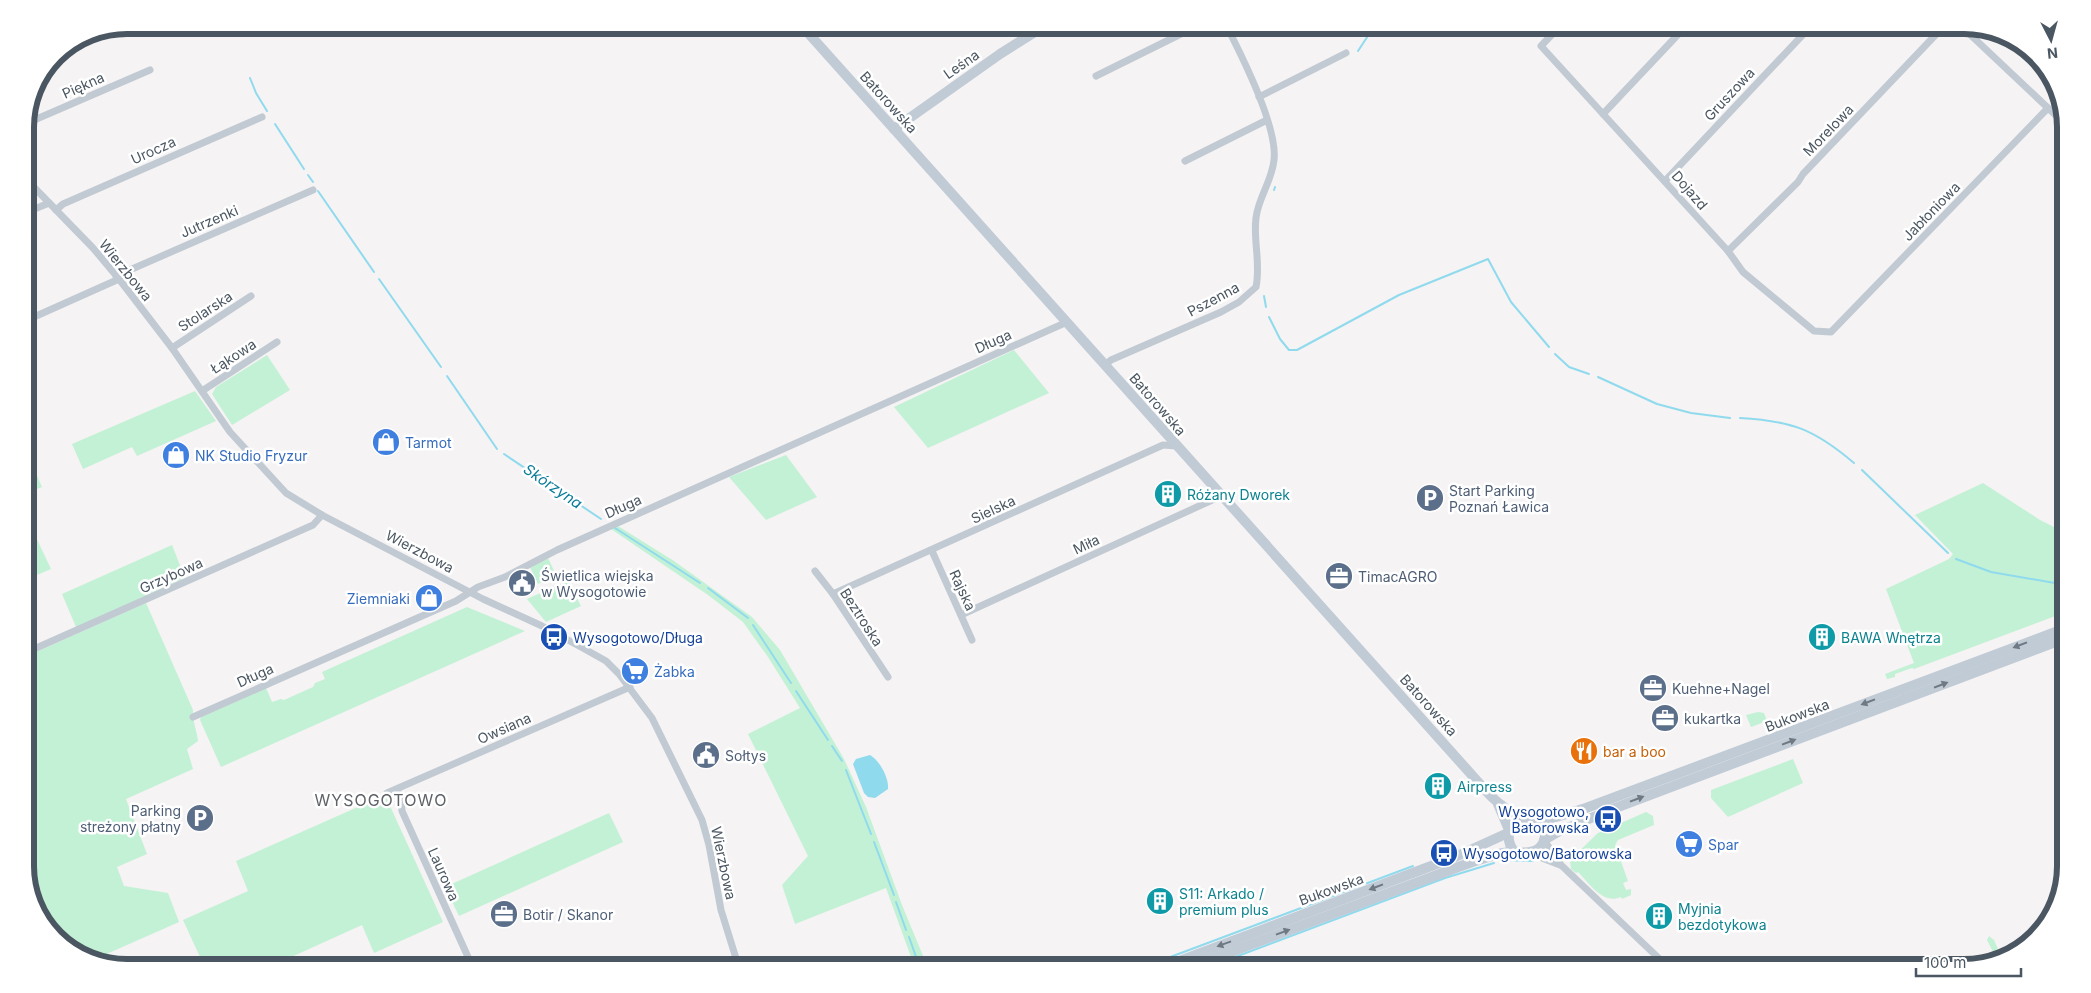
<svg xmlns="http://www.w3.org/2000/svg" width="2091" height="993" viewBox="0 0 2091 993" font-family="Inter,sans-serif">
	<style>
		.green { fill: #c3f1d5 }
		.water { fill: #90daee }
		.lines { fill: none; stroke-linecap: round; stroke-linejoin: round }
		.stream { stroke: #90daee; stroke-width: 2 }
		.street { stroke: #c1cad2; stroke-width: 7 }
		.secondary { stroke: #c1cbd6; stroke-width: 10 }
		.oneway { fill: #6e7984 }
		.labels { text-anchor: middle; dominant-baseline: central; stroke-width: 5; stroke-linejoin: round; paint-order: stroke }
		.street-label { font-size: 14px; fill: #4a5661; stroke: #fff }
		.shop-label { font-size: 14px; fill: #366cbe; stroke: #fff; text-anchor: start }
		.service-label { font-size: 14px; fill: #4e5e75; stroke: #fff; text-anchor: start }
		.culture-label { font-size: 14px; fill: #0d838f; stroke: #fff; text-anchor: start }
		.transit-label { font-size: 14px; fill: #164399; stroke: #fff; text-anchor: start }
		.food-label { font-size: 14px; fill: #c56008; stroke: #fff; text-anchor: start }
		.water-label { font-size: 15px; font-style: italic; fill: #0c7c9b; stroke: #fff }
		.quarter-label { font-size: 16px; letter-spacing: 1px; fill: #5f6368; stroke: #fff }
		.rim { fill: none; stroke: #4a5661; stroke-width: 6 }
	</style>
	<rect width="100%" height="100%" fill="#f5f3f3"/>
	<g class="green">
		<polygon points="25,184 35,194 33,207 25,211"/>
		<polygon points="1014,350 1049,393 928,448 894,407"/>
		<polygon points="267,355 290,390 232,425 212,394 216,387"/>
		<polygon points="195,391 216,421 137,456 132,447 83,469 72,444"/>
		<polygon points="25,448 42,487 25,494"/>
		<polygon points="786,455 817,497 766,520 729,477"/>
		<polygon points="1983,483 2040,520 2066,533 2066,612 1914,669 1912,668 1895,674 1895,677 1887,679 1885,674 1914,663 1886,589 1949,559 1953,554 1915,515"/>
		<polygon points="618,526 674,561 752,617 780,650 844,759 866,807 902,905 928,968 915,968 886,888 795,924 782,885 808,856 748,734 800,708 768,657 743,622 708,595 611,529"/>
		<polygon points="34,533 51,569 25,580 25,537"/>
		<polygon points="172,545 185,578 76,627 62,594"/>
		<polygon points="548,558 556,575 538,584 530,567"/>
		<polygon points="568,581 581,606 546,622 527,599"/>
		<path d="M146 603 193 710C192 720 197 731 198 741L187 749 193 769 126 799 147 854 117 867 124 886 168 893 179 922 93 960 82 958 42 923 25 874V657Z"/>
		<polygon points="467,607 525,631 221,767 200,720 201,717 266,688 272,702 281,699 284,700 313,687 315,683 325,679 322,672"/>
		<polygon points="1758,712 1764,713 1767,721 1751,727 1746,715"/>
		<polygon points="1793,759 1803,783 1728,817 1711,798 1711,790"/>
		<polygon points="385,795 443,922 374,953 362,925 267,968 205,968 183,920 248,891 236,861"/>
		<path d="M1646 812 1653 816 1654 825 1618 840 1615 845 1628 881 1623 883 1626 890 1631 889V895L1622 899 1621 897C1603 905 1590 884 1578 872L1576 873 1571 869 1570 860 1598 833Z"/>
		<polygon points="609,813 623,842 459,916 445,887"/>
		<polygon points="1989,936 1994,940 2001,956 1996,958 1987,940"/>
	</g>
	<path class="water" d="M870 755C880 761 889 778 888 789L875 798 868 797 864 793 853 764 856 759Z"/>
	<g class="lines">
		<g class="stream">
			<polyline points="233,25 233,26"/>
			<polyline points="1358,51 1375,25"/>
			<polyline points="250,78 256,93 267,111"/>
			<polyline points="275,124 304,169"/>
			<polyline points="308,175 313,182"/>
			<polyline points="1274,190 1275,187"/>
			<polyline points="318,191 374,272"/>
			<polyline points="379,279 441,367"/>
			<polyline points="1264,296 1266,307"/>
			<polyline points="1269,317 1280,339 1289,350 1297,350 1399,295 1488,259 1511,302 1549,347"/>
			<polyline points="1555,354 1569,367 1589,374"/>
			<polyline points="447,376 497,449"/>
			<polyline points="1598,377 1657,404 1691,413 1730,418"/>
			<path d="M1740 418C1792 421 1814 429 1854 463"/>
			<polyline points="504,454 601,519"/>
			<polyline points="1862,470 1948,553"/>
			<polyline points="615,528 700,583"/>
			<polyline points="1956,559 1991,572 2066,585"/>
			<polyline points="708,588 748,618"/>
			<polyline points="753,625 791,683"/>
			<polyline points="796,691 828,740"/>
			<polyline points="832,746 842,761"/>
			<polyline points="846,770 871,834"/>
			<polyline points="874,842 894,895"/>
			<polyline points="1505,860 1533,861"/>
			<polyline points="896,902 906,930"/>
			<polyline points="909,937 920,968"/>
			<polyline points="1141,968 1413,866"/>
			<polyline points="1206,968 1445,878 1494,863"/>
		</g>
		<g class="street">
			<polyline points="1561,25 1541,46 1728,251 1743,272 1814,331 1831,332 2048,108"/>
			<polyline points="1960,25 2066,125"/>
			<polyline points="810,35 823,25"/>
			<polyline points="1096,76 1199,25"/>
			<polyline points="1259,97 1346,53"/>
			<polyline points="1603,114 1687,25"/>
			<polyline points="25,124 150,70"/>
			<polyline points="1185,161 1267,120"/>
			<polyline points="25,178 93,248 119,279 172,348 230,432 286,493 322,515 483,599 542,626 581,647 606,661 619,674 652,718 702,820 709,845 721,910 739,968"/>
			<polyline points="1665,181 1812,25"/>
			<polyline points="56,210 63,204 262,117"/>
			<polyline points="25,213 49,203"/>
			<polyline points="1728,251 1798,182 1803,174 1945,25"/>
			<polyline points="116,276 313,190"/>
			<polyline points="25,321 119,279"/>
			<polyline points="172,348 251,296"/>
			<path d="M1105 365 1111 360 1221 312 1239 302 1256 287C1261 263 1253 241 1256 218 1258 198 1272 181 1274 160 1278 127 1242 56 1226 25"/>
			<polyline points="202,391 277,342"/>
			<polyline points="932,551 972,640"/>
			<polyline points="815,571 833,594 888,677"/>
			<polyline points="833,594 1163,445 1177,446"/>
			<polyline points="961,615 1221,496"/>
			<polyline points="25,653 313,525 322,515"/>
			<polyline points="193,717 456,601 478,587 505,577 557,550 1067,322"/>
			<polyline points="397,789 401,799 402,811 473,968"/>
			<polyline points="387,793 630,687"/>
			<polyline points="1544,840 1561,865 1669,968"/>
			<polyline points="1529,853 1560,865"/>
		</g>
		<g class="secondary">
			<path d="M801 25 1487 792C1498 804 1511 814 1527 818"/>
			<polyline points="894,129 1000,54 1046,25"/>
			<polyline points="1498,804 1510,832"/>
			<polyline points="1544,840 1558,832 1610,810 2066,638"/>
			<path d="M1515 852C1510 847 1508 841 1509 834 1513 812 1537 820 1552 818 1564 815 1575 811 1586 808L2066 628"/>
			<polyline points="1161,968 1455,857 1510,832"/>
			<path d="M1188 968 1461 866C1475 861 1489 856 1503 853 1516 850 1535 858 1543 843 1546 838 1545 830 1543 824L1535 819"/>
		</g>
	</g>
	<defs><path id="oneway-solid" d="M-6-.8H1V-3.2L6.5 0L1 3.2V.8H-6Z" transform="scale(1.25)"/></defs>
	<g class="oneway">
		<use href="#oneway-solid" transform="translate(2020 645) rotate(159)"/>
		<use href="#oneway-solid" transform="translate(1941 685) rotate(-21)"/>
		<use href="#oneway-solid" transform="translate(1868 702) rotate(159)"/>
		<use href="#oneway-solid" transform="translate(1789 742) rotate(-21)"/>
		<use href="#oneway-solid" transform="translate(1637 799) rotate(-21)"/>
		<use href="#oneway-solid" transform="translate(1376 887) rotate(159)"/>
		<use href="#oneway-solid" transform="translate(1283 932) rotate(-20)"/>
		<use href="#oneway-solid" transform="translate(1224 944) rotate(160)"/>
	</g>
	<defs>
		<symbol id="shop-disc" viewBox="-11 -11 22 22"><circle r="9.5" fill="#3f7fe0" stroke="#fff"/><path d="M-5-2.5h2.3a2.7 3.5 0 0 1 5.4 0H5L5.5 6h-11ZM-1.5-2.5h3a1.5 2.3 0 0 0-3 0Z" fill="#fff"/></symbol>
		<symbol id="building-disc" viewBox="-11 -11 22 22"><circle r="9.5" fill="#0f9aa8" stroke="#fff"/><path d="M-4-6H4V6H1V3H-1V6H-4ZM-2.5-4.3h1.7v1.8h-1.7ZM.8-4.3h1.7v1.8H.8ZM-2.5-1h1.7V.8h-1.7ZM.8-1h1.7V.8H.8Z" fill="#fff"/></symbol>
		<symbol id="parking-disc" viewBox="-11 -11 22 22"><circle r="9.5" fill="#5c6f8a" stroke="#fff"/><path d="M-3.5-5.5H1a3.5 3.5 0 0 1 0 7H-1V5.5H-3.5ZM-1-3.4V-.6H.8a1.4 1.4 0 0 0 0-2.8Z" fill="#fff"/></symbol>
		<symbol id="office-disc" viewBox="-11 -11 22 22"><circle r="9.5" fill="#5c6f8a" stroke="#fff"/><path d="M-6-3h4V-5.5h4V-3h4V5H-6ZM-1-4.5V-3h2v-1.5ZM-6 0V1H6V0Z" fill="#fff"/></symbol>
		<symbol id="civic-disc" viewBox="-11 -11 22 22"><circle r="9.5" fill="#5c6f8a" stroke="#fff"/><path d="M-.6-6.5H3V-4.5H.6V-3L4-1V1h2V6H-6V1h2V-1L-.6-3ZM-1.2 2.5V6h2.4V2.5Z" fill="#fff"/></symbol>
		<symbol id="bus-disc" viewBox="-11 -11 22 22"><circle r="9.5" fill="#1a4fb4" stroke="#fff"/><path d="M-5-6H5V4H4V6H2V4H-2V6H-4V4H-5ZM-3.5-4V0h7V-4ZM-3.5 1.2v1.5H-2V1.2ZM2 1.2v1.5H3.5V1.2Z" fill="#fff"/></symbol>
		<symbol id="supermarket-disc" viewBox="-11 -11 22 22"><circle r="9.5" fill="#3f7fe0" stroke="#fff"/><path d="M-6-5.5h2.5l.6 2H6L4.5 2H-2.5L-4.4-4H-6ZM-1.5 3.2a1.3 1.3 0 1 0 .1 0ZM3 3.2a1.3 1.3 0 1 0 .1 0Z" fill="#fff"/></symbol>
		<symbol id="restaurant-disc" viewBox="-11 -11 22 22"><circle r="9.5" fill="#e8710a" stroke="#fff"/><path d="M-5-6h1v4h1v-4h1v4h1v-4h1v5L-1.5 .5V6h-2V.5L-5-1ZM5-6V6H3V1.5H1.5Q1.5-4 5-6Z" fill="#fff"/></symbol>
	</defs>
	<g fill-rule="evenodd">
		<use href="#shop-disc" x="370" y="426" width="32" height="32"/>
		<use href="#shop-disc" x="160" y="439" width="32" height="32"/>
		<use href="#building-disc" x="1152" y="478" width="32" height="32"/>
		<use href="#parking-disc" x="1414" y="482" width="32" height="32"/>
		<use href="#office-disc" x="1323" y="560" width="32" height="32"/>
		<use href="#civic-disc" x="506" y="567" width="32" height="32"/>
		<use href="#shop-disc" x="413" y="582" width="32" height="32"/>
		<use href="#bus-disc" x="538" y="621" width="32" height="32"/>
		<use href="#building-disc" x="1806" y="621" width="32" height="32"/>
		<use href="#supermarket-disc" x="619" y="655" width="32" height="32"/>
		<use href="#office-disc" x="1637" y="672" width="32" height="32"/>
		<use href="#office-disc" x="1649" y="702" width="32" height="32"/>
		<use href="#restaurant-disc" x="1568" y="735" width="32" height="32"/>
		<use href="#civic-disc" x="690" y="739" width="32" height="32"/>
		<use href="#building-disc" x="1422" y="770" width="32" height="32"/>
		<use href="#parking-disc" x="184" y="802" width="32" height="32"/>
		<use href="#bus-disc" x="1592" y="803" width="32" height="32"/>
		<use href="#supermarket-disc" x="1673" y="828" width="32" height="32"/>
		<use href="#bus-disc" x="1428" y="837" width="32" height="32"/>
		<use href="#building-disc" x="1144" y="885" width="32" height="32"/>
		<use href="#office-disc" x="488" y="898" width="32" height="32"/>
		<use href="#building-disc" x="1643" y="900" width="32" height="32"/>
	</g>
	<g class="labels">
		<g class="street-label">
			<text transform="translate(961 64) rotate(-35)">Leśna</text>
			<text transform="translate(83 85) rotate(-24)">Piękna</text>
			<text transform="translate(1729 94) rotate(-47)">Gruszowa</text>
			<text transform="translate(889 102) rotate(48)">Batorowska</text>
			<text transform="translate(1828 130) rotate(-46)">Morelowa</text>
			<text transform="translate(153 150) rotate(-24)">Urocza</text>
			<text transform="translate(1690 190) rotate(49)">Dojazd</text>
			<text transform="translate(1931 211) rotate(-46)">Jabłoniowa</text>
			<text transform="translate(209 221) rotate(-23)">Jutrzenki</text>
			<text transform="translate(126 270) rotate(51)">Wierzbowa</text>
			<text transform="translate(1213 299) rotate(-28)">Pszenna</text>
			<text transform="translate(205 311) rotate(-33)">Stolarska</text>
			<text transform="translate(993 341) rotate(-24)">Długa</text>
			<text transform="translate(233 356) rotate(-33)">Łąkowa</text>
			<text transform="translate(1158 404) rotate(49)">Batorowska</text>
			<text transform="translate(623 506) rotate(-24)">Długa</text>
			<text transform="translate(993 509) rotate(-25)">Sielska</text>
			<text transform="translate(1086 544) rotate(-25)">Miła</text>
			<text transform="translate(420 551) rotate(28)">Wierzbowa</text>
			<text transform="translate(171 575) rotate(-24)">Grzybowa</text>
			<text transform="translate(963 590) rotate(65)">Rajska</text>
			<text transform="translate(862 617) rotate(57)">Beztroska</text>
			<text transform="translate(255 675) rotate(-24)">Długa</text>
			<text transform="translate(1429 705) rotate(48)">Batorowska</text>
			<text transform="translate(1797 715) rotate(-21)">Bukowska</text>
			<text transform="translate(504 728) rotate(-24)">Owsiana</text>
			<text transform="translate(724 863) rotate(78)">Wierzbowa</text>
			<text transform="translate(444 874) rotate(66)">Laurowa</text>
			<text transform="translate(1331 889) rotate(-20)">Bukowska</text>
		</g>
		<g class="shop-label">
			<text x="405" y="442">Tarmot</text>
			<text x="195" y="455">NK Studio Fryzur</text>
			<text x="410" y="598" text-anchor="end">Ziemniaki</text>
			<text x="654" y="671">Żabka</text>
			<text x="1708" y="844">Spar</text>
		</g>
		<g class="service-label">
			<text x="1449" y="490">Start Parking<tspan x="1449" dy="16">Poznań Ławica</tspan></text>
			<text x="541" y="575">Świetlica wiejska<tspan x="541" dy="16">w Wysogotowie</tspan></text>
			<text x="1358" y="576">TimacAGRO</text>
			<text x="1672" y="688">Kuehne+Nagel</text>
			<text x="1684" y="718">kukartka</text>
			<text x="725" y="755">Sołtys</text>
			<text x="181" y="810" text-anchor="end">Parking<tspan x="181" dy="16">streżony płatny</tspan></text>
			<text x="523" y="914">Botir / Skanor</text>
		</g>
		<g class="culture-label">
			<text x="1187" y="494">Różany Dworek</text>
			<text x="1841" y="637">BAWA Wnętrza</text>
			<text x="1457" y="786">Airpress</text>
			<text x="1179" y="893">S11: Arkado /<tspan x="1179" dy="16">premium plus</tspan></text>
			<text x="1678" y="908">Myjnia<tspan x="1678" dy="16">bezdotykowa</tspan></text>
		</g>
		<g class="transit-label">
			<text x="573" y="637">Wysogotowo/Długa</text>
			<text x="1589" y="811" text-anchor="end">Wysogotowo,<tspan x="1589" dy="16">Batorowska</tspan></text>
			<text x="1463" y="853">Wysogotowo/Batorowska</text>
		</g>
		<g class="food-label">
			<text x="1603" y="751">bar a boo</text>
		</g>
		<g class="water-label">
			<text transform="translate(553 486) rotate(34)">Skórzyna</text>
		</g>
		<g class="quarter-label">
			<text x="381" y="800">WYSOGOTOWO</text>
		</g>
	</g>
	<path d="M0 0H2091V993H0ZM127 34H1964A93 93 0 0 1 2057 127V866A93 93 0 0 1 1964 959H127A93 93 0 0 1 34 866V127A93 93 0 0 1 127 34Z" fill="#fff" fill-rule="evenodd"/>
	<path class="rim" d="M127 34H1964A93 93 0 0 1 2057 127V866A93 93 0 0 1 1964 959H127A93 93 0 0 1 34 866V127A93 93 0 0 1 127 34Z"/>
	<g transform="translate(2051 40) rotate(174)" stroke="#ffffff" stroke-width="4" paint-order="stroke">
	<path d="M0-4L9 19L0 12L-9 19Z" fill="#4a5661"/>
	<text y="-8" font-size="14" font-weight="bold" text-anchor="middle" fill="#4a5661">N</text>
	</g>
	<path d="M1916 968v8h105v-8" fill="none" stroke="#4a5661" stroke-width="2.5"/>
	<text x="1924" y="968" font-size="15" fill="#4a5661" stroke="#ffffff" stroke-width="4" paint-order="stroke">100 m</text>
</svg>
